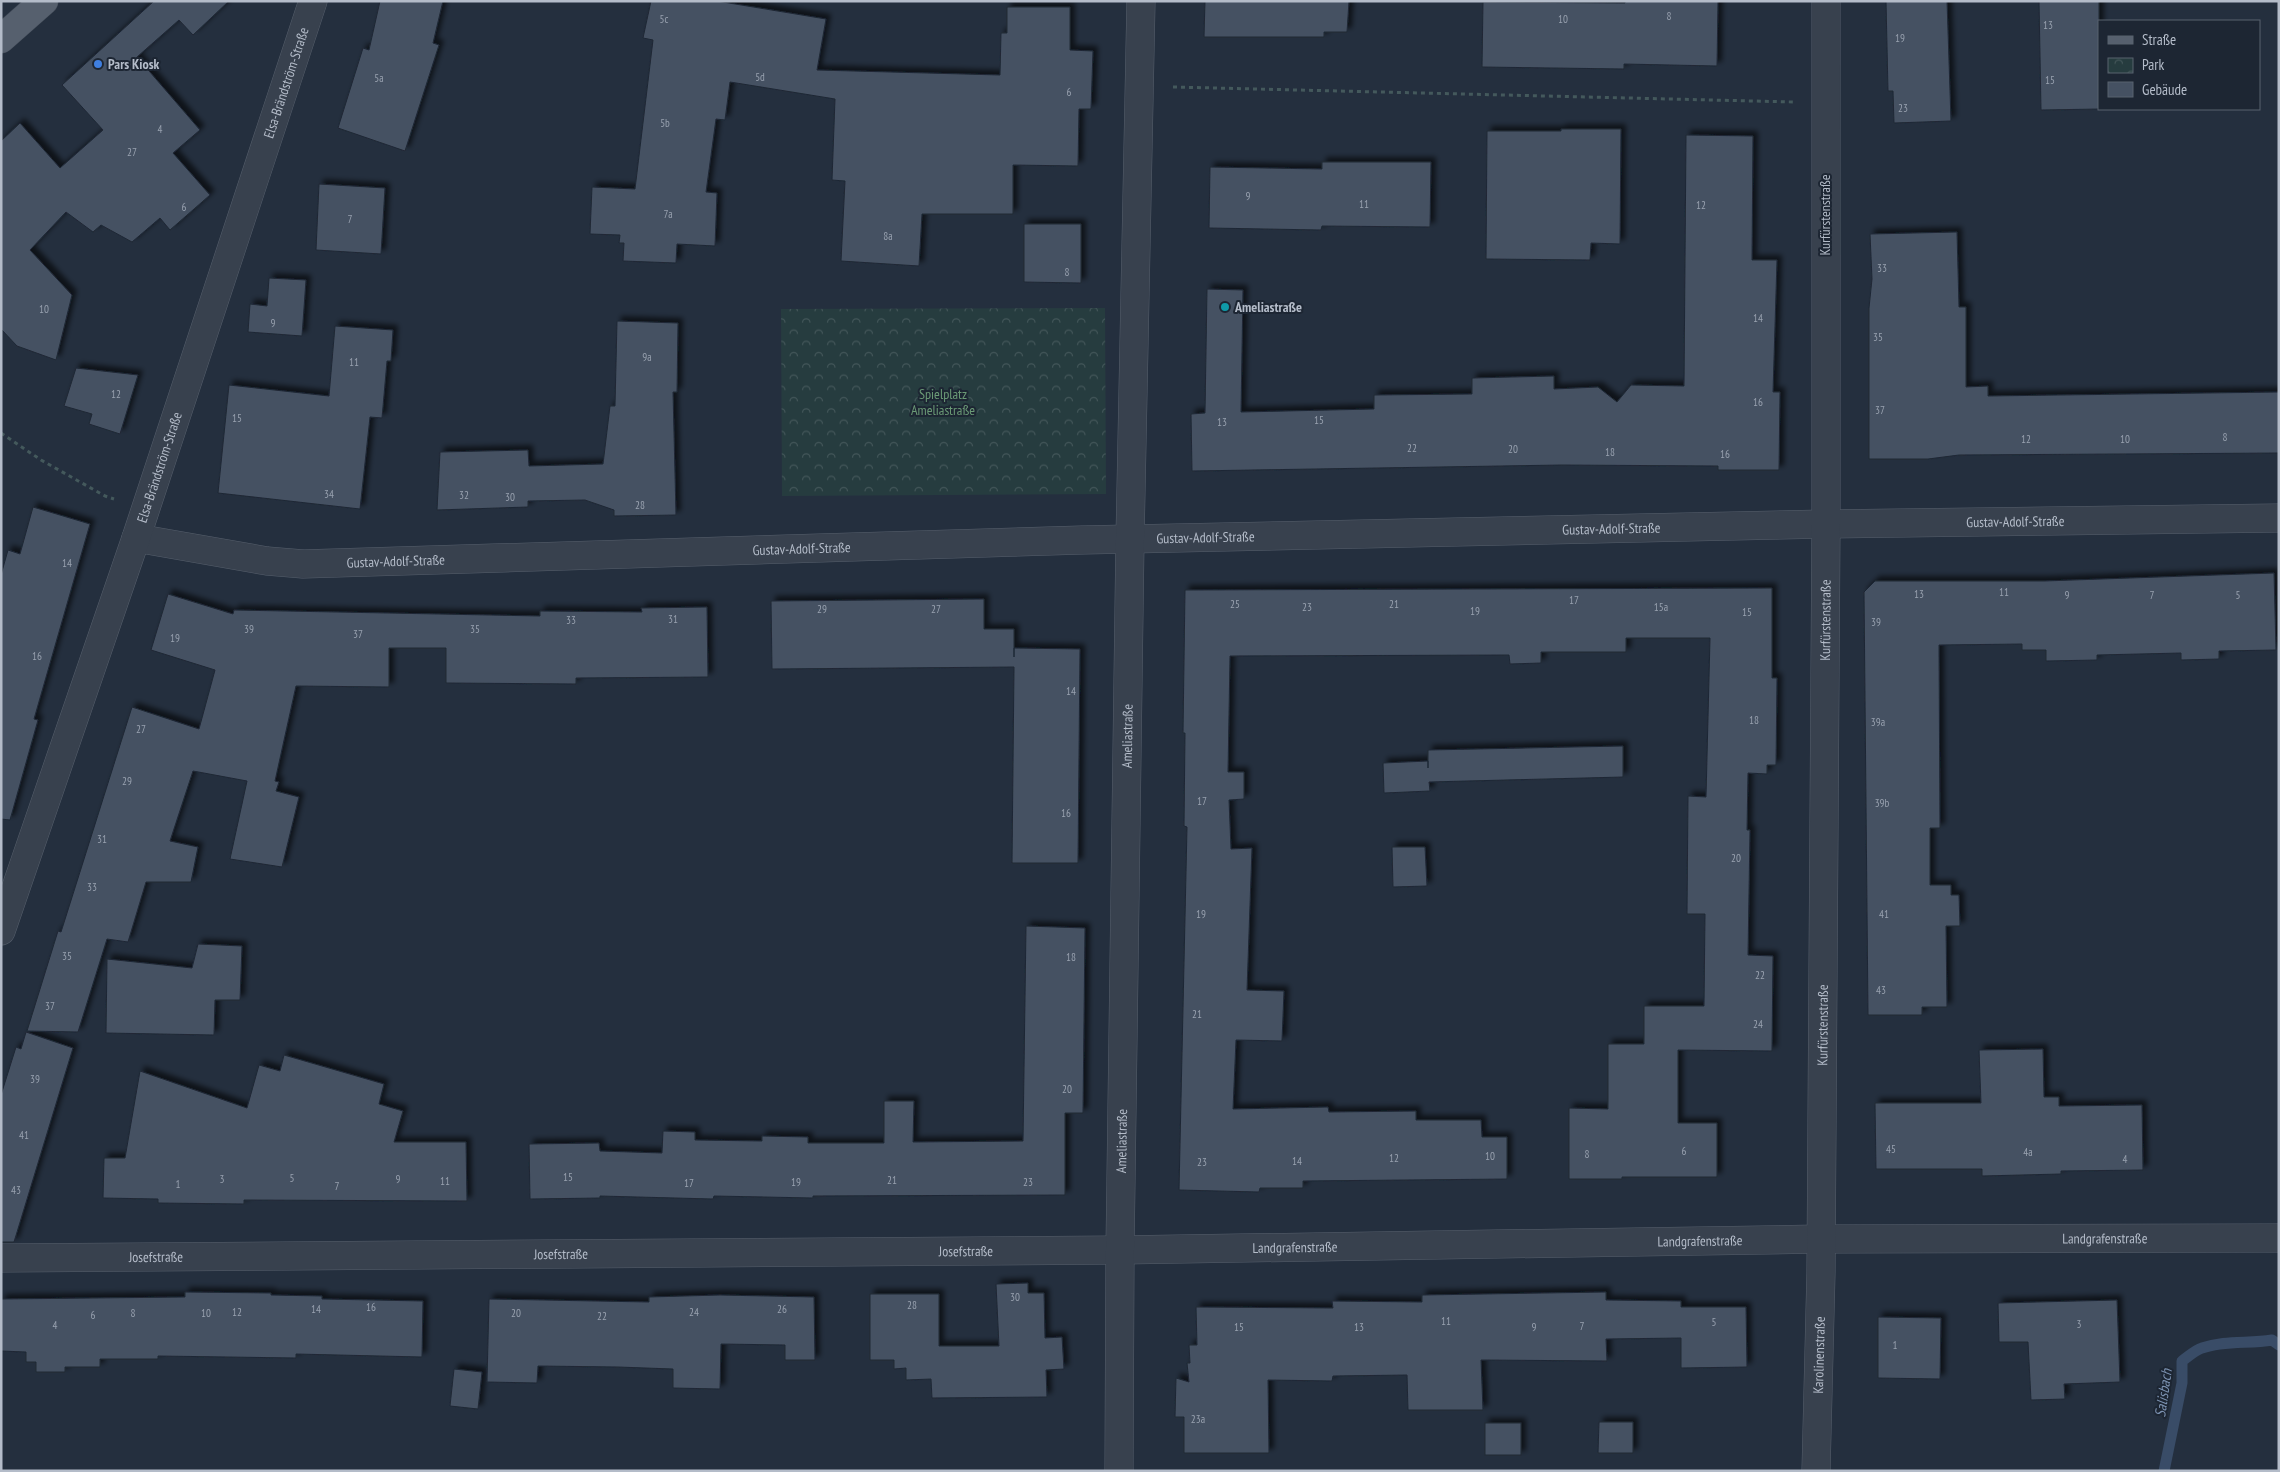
<svg xmlns="http://www.w3.org/2000/svg" width="2280" height="1472" viewBox="0 0 2280 1472" font-family="'PT Sans Narrow',sans-serif">
	<style>
		.park { fill: url(#park-crowns) }
		.lines { fill: none; stroke-linecap: round; stroke-linejoin: round }
		.stream { stroke: #394c67; stroke-width: 11 }
		.building { fill: #455162; stroke: #1f2835; filter: url(#shadow) }
		.minor-casing { stroke: #565f6c; stroke-width: 29 }
		.primary-casing { stroke: #414a57; stroke-width: 29 }
		.path { stroke: #44595c; stroke-width: 3; stroke-dasharray: 4 4; stroke-linecap: butt }
		.minor { stroke: #38414e; stroke-width: 28 }
		.primary { stroke: #56606e; stroke-width: 28 }
		.shop-dot { fill: #3f7fe0; stroke: #1d2633; stroke-width: 2 }
		.culture-dot { fill: #0f9aa8; stroke: #1d2633; stroke-width: 2 }
		.labels { text-anchor: middle; dominant-baseline: central; stroke-width: 4; stroke-linejoin: round; paint-order: stroke }
		.number-label { font-size: 11px; fill: #98a1af }
		.poi-label { font-size: 14px; font-weight: bold; fill: #b4bcc9; stroke: #1d2633; text-anchor: start }
		.street-label { font-size: 14px; fill: #b4bcc9; stroke: #1d2633 }
		.park-label { font-size: 14px; fill: #6b9a76; stroke: #1d2633 }
		.water-label { font-size: 15px; font-style: italic; fill: #7c92b1; stroke: #1d2633 }
	</style>
	<defs>
		<pattern id="park-crowns" width="20" height="18" patternUnits="userSpaceOnUse" patternTransform="scale(1.25)"><rect width="20" height="18" fill="#263c3f"/><path d="M2 6a3 3 0 1 1 6 0M12 15a3 3 0 1 1 6 0" fill="none" stroke="#435659"/></pattern>
		<filter id="shadow"><feDropShadow dx="4.5" dy="-4.5" stdDeviation="2.5" flood-color="#0009"/></filter>
	</defs>
	<rect width="100%" height="100%" fill="#242f3e"/>
	<polygon class="park" points="1105,308 1106,494 782,496 781,309"/>
	<g class="lines">
		<path class="stream" d="M2164 1471 2182 1383V1361C2188 1357 2195 1350 2202 1348 2225 1340 2249 1344 2272 1340L2279 1345"/>
	</g>
	<g class="building">
		<polygon points="154,1 229,1 193,35 179,20 137,57 200,130 173,153 210,195 170,230 160,218 132,242 101,225 93,232 66,212 30,250 72,295 56,360 17,346 1,329 1,141 20,123 60,168 103,130 62,85"/>
		<polygon points="380,1 443,1 433,43 439,45 405,151 338,128 363,48 369,50"/>
		<polygon points="651,1 717,1 826,19 817,70 1000,75 1001,33 1007,33 1007,7 1070,7 1070,50 1093,51 1091,109 1079,109 1078,166 1013,165 1013,214 922,214 919,266 841,261 845,181 832,180 835,99 730,82 725,120 716,119 706,192 717,193 715,246 677,244 676,263 623,261 624,243 619,243 620,235 590,234 592,187 635,189 653,40 643,38"/>
		<polygon points="1205,1 1349,1 1347,32 1324,32 1324,37 1204,37"/>
		<polygon points="1625,1 1718,1 1717,66 1624,64 1624,69 1482,67 1483,2 1625,3"/>
		<polygon points="1886,1 1947,1 1951,121 1894,123 1893,91 1888,91"/>
		<polygon points="2039,1 2099,1 2099,109 2041,110"/>
		<polygon points="1561,129 1621,129 1620,244 1591,243 1590,260 1486,259 1487,131 1561,131"/>
		<polygon points="1686,135 1753,136 1752,260 1777,260 1773,392 1780,392 1779,470 1718,470 1718,466 1562,465 1192,471 1191,414 1205,413 1207,289 1243,290 1241,412 1374,409 1374,395 1472,394 1472,378 1554,376 1554,389 1598,387 1617,402 1631,385 1684,386"/>
		<polygon points="1322,162 1431,162 1430,227 1322,226 1321,230 1209,228 1210,167 1322,169"/>
		<polygon points="319,184 385,188 381,254 316,250"/>
		<polygon points="1024,224 1081,224 1081,283 1024,282"/>
		<polygon points="1957,232 1959,307 1966,307 1966,387 1988,386 1988,396 2279,392 2279,453 1959,455 1928,459 1869,459 1869,308 1872,279 1870,234"/>
		<polygon points="269,278 306,280 302,336 248,332 250,304 267,306"/>
		<polygon points="617,321 678,323 677,392 673,392 676,515 614,516 614,510 585,500 528,501 528,507 437,510 440,452 528,450 529,466 603,464 610,406 615,406"/>
		<polygon points="335,326 393,330 391,361 387,361 382,418 370,417 360,509 218,493 229,385 329,396"/>
		<polygon points="76,368 138,375 120,434 89,424 92,414 64,406"/>
		<polygon points="33,507 90,524 34,719 38,720 10,820 1,819 1,575 8,550 20,554"/>
		<polygon points="2274,573 2276,650 2219,651 2219,659 2181,660 2181,653 2097,655 2097,660 2046,661 2046,650 2022,650 2022,644 1939,645 1940,828 1930,828 1930,885 1951,885 1951,895 1959,895 1960,926 1946,926 1947,1007 1922,1007 1922,1015 1868,1015 1864,592 1875,581 2044,581"/>
		<polygon points="1772,588 1772,678 1777,678 1776,765 1767,765 1767,774 1748,773 1747,830 1750,830 1748,955 1773,956 1772,1051 1678,1050 1678,1123 1717,1123 1717,1177 1622,1177 1622,1179 1569,1179 1569,1108 1608,1109 1608,1044 1644,1044 1644,1006 1704,1006 1705,914 1687,914 1688,796 1706,797 1710,638 1626,638 1626,652 1541,652 1541,663 1510,664 1509,655 1230,656 1228,772 1244,772 1244,799 1229,800 1231,849 1252,848 1247,990 1284,991 1282,1041 1236,1040 1233,1109 1328,1107 1329,1112 1416,1111 1416,1120 1481,1120 1482,1137 1507,1137 1507,1179 1303,1181 1303,1188 1260,1188 1259,1192 1179,1190 1187,827 1184,826 1185,733 1183,733 1185,590"/>
		<polygon points="168,594 233,614 234,610 540,616 540,611 642,612 641,608 707,607 708,677 576,678 576,684 446,683 446,648 389,648 389,687 296,686 275,781 279,782 276,791 299,797 282,867 230,859 247,781 193,771 170,841 198,847 191,882 146,882 128,942 107,939 78,1032 27,1031 58,931 61,932 132,707 199,729 215,670 151,650"/>
		<polygon points="984,599 984,629 1014,629 1014,657 1014,648 1080,649 1078,863 1012,863 1014,667 772,669 771,601"/>
		<polygon points="1623,746 1623,777 1429,782 1430,791 1384,793 1383,763 1428,761 1428,768 1428,750"/>
		<polygon points="1392,847 1425,847 1427,886 1393,887"/>
		<polygon points="1026,926 1085,928 1083,1113 1065,1113 1065,1195 813,1196 813,1198 714,1196 713,1199 600,1196 600,1198 530,1199 529,1144 599,1143 600,1151 662,1153 663,1131 695,1132 695,1140 762,1141 762,1136 808,1137 808,1143 884,1143 884,1101 914,1101 913,1142 1023,1141"/>
		<polygon points="198,944 242,946 240,1000 215,1000 214,1035 106,1033 107,959 192,968"/>
		<polygon points="26,1032 73,1048 14,1242 1,1242 1,1095 16,1047 21,1049"/>
		<polygon points="2043,1049 2044,1097 2059,1097 2059,1106 2142,1105 2143,1170 2061,1171 2061,1174 1982,1176 1982,1169 1876,1169 1875,1103 1981,1103 1979,1050"/>
		<polygon points="284,1055 384,1084 379,1104 403,1111 394,1142 466,1142 467,1201 244,1200 244,1204 158,1203 158,1199 103,1198 104,1158 125,1158 140,1071 247,1108 259,1065 280,1071"/>
		<polygon points="1028,1283 1028,1293 1044,1293 1045,1338 1062,1337 1064,1369 1046,1370 1047,1397 932,1398 931,1379 906,1380 906,1368 894,1369 894,1360 870,1360 870,1294 939,1294 939,1346 999,1346 996,1284"/>
		<polygon points="185,1292 271,1293 271,1295 322,1296 322,1299 423,1301 422,1357 296,1354 296,1358 158,1356 158,1359 100,1359 100,1367 65,1367 65,1372 36,1372 36,1362 26,1362 26,1352 1,1351 1,1299 185,1297"/>
		<polygon points="1606,1292 1606,1300 1681,1301 1681,1307 1746,1307 1747,1367 1681,1368 1681,1338 1606,1339 1607,1361 1481,1360 1483,1410 1408,1410 1407,1375 1333,1376 1332,1381 1268,1380 1269,1453 1184,1453 1184,1417 1175,1417 1176,1378 1189,1382 1187,1363 1190,1363 1189,1345 1197,1345 1196,1307 1333,1308 1332,1301 1422,1302 1422,1295"/>
		<polygon points="720,1295 814,1297 815,1360 785,1360 785,1345 721,1344 720,1389 673,1388 673,1369 618,1367 538,1366 537,1383 487,1382 489,1299 649,1302 649,1297"/>
		<polygon points="2117,1300 2120,1382 2064,1384 2065,1399 2031,1400 2028,1342 1999,1342 1998,1303"/>
		<polygon points="1878,1317 1941,1318 1940,1379 1878,1378"/>
		<polygon points="454,1369 482,1372 478,1409 450,1406"/>
		<polygon points="1599,1422 1633,1422 1633,1453 1598,1453"/>
		<rect x="1485" y="1423" width="36" height="32"/>
	</g>
	<g class="lines">
		<defs>
			<g id="minor">
				<path id="s1" d="M136 538 267 561 303 564 1082 540 1826 524 2279 518"/>
				<path id="s2" d="M1 931 136 538 313 1"/>
				<path id="s3" d="M1 1258 1120 1250 1820 1239 2279 1238"/>
				<path id="s4" d="M1119 1471 1120 1250 1130 539 1141 1"/>
				<path id="s5" d="M1816 1471 1821 1272 1826 524V1"/>
			</g>
			<polyline id="primary" points="1,39 44,1"/>
		</defs>
		<use href="#minor" class="minor-casing"/>
		<use href="#primary" class="primary-casing"/>
		<g class="path">
			<polyline points="1173,87 1794,102"/>
			<polyline points="1,433 41,460 105,496 114,499"/>
		</g>
		<use href="#minor" class="minor"/>
		<use href="#primary" class="primary"/>
	</g>
	<circle class="shop-dot" cx="98" cy="64" r="5"/>
	<circle class="culture-dot" cx="1225" cy="307" r="5"/>
	<g class="labels">
		<g class="number-label">
			<text x="1669" y="16">8</text>
			<text x="664" y="19">5c</text>
			<text x="1563" y="19">10</text>
			<text x="2048" y="25">13</text>
			<text x="1900" y="38">19</text>
			<text x="760" y="77">5d</text>
			<text x="379" y="78">5a</text>
			<text x="2050" y="80">15</text>
			<text x="1069" y="92">6</text>
			<text x="1903" y="108">23</text>
			<text x="665" y="123">5b</text>
			<text x="160" y="129">4</text>
			<text x="132" y="152">27</text>
			<text x="1248" y="196">9</text>
			<text x="1364" y="204">11</text>
			<text x="1701" y="205">12</text>
			<text x="184" y="207">6</text>
			<text x="668" y="214">7a</text>
			<text x="350" y="219">7</text>
			<text x="888" y="236">8a</text>
			<text x="1882" y="268">33</text>
			<text x="1067" y="272">8</text>
			<text x="44" y="309">10</text>
			<text x="1758" y="318">14</text>
			<text x="273" y="323">9</text>
			<text x="1878" y="337">35</text>
			<text x="647" y="357">9a</text>
			<text x="354" y="362">11</text>
			<text x="116" y="394">12</text>
			<text x="1758" y="402">16</text>
			<text x="1880" y="410">37</text>
			<text x="237" y="418">15</text>
			<text x="1319" y="420">15</text>
			<text x="1222" y="422">13</text>
			<text x="2225" y="437">8</text>
			<text x="2026" y="439">12</text>
			<text x="2125" y="439">10</text>
			<text x="1412" y="448">22</text>
			<text x="1513" y="449">20</text>
			<text x="1610" y="452">18</text>
			<text x="1725" y="454">16</text>
			<text x="329" y="494">34</text>
			<text x="464" y="495">32</text>
			<text x="510" y="497">30</text>
			<text x="640" y="505">28</text>
			<text x="67" y="563">14</text>
			<text x="2004" y="592">11</text>
			<text x="1919" y="594">13</text>
			<text x="2067" y="595">9</text>
			<text x="2152" y="595">7</text>
			<text x="2238" y="595">5</text>
			<text x="1574" y="600">17</text>
			<text x="1235" y="604">25</text>
			<text x="1394" y="604">21</text>
			<text x="1307" y="607">23</text>
			<text x="1661" y="607">15a</text>
			<text x="822" y="609">29</text>
			<text x="936" y="609">27</text>
			<text x="1475" y="611">19</text>
			<text x="1747" y="612">15</text>
			<text x="673" y="619">31</text>
			<text x="571" y="620">33</text>
			<text x="1876" y="622">39</text>
			<text x="249" y="629">39</text>
			<text x="475" y="629">35</text>
			<text x="358" y="634">37</text>
			<text x="175" y="638">19</text>
			<text x="37" y="656">16</text>
			<text x="1071" y="691">14</text>
			<text x="1754" y="720">18</text>
			<text x="1878" y="722">39a</text>
			<text x="141" y="729">27</text>
			<text x="127" y="781">29</text>
			<text x="1202" y="801">17</text>
			<text x="1882" y="803">39b</text>
			<text x="1066" y="813">16</text>
			<text x="102" y="839">31</text>
			<text x="1736" y="858">20</text>
			<text x="92" y="887">33</text>
			<text x="1201" y="914">19</text>
			<text x="1884" y="914">41</text>
			<text x="67" y="956">35</text>
			<text x="1071" y="957">18</text>
			<text x="1760" y="975">22</text>
			<text x="1881" y="990">43</text>
			<text x="50" y="1006">37</text>
			<text x="1197" y="1014">21</text>
			<text x="1758" y="1024">24</text>
			<text x="35" y="1079">39</text>
			<text x="1067" y="1089">20</text>
			<text x="24" y="1135">41</text>
			<text x="1891" y="1149">45</text>
			<text x="1684" y="1151">6</text>
			<text x="2028" y="1152">4a</text>
			<text x="1587" y="1154">8</text>
			<text x="1490" y="1156">10</text>
			<text x="1394" y="1158">12</text>
			<text x="2125" y="1159">4</text>
			<text x="1297" y="1161">14</text>
			<text x="1202" y="1162">23</text>
			<text x="568" y="1177">15</text>
			<text x="292" y="1178">5</text>
			<text x="222" y="1179">3</text>
			<text x="398" y="1179">9</text>
			<text x="892" y="1180">21</text>
			<text x="445" y="1181">11</text>
			<text x="796" y="1182">19</text>
			<text x="1028" y="1182">23</text>
			<text x="689" y="1183">17</text>
			<text x="178" y="1184">1</text>
			<text x="337" y="1186">7</text>
			<text x="16" y="1190">43</text>
			<text x="1015" y="1297">30</text>
			<text x="912" y="1305">28</text>
			<text x="371" y="1307">16</text>
			<text x="316" y="1309">14</text>
			<text x="782" y="1309">26</text>
			<text x="237" y="1312">12</text>
			<text x="694" y="1312">24</text>
			<text x="133" y="1313">8</text>
			<text x="206" y="1313">10</text>
			<text x="516" y="1313">20</text>
			<text x="93" y="1315">6</text>
			<text x="602" y="1316">22</text>
			<text x="1446" y="1321">11</text>
			<text x="1714" y="1322">5</text>
			<text x="2079" y="1324">3</text>
			<text x="55" y="1325">4</text>
			<text x="1582" y="1326">7</text>
			<text x="1239" y="1327">15</text>
			<text x="1359" y="1327">13</text>
			<text x="1534" y="1327">9</text>
			<text x="1895" y="1345">1</text>
			<text x="1198" y="1419">23a</text>
		</g>
		<g class="poi-label">
			<text x="108" y="64">Pars Kiosk</text>
			<text x="1235" y="307">Ameliastraße</text>
		</g>
		<g class="street-label">
			<text stroke="none"><textPath href="#s2" startOffset="895">Elsa-Brändström-Straße</textPath></text>
			<text transform="translate(1825 215) rotate(-90)">Kurfürstenstraße</text>
			<text stroke="none"><textPath href="#s2" startOffset="490">Elsa-Brändström-Straße</textPath></text>
			<text stroke="none"><textPath href="#s1" startOffset="1882">Gustav-Adolf-Straße</textPath></text>
			<text stroke="none"><textPath href="#s1" startOffset="1478">Gustav-Adolf-Straße</textPath></text>
			<text stroke="none"><textPath href="#s1" startOffset="1072">Gustav-Adolf-Straße</textPath></text>
			<text stroke="none"><textPath href="#s1" startOffset="668">Gustav-Adolf-Straße</textPath></text>
			<text stroke="none"><textPath href="#s1" startOffset="262">Gustav-Adolf-Straße</textPath></text>
			<text stroke="none"><textPath href="#s5" startOffset="851">Kurfürstenstraße</textPath></text>
			<text stroke="none"><textPath href="#s4" startOffset="735">Ameliastraße</textPath></text>
			<text stroke="none"><textPath href="#s5" startOffset="446">Kurfürstenstraße</textPath></text>
			<text stroke="none"><textPath href="#s4" startOffset="330">Ameliastraße</textPath></text>
			<text stroke="none"><textPath href="#s3" startOffset="2104">Landgrafenstraße</textPath></text>
			<text stroke="none"><textPath href="#s3" startOffset="1699">Landgrafenstraße</textPath></text>
			<text stroke="none"><textPath href="#s3" startOffset="1294">Landgrafenstraße</textPath></text>
			<text stroke="none"><textPath href="#s3" startOffset="965">Josefstraße</textPath></text>
			<text stroke="none"><textPath href="#s3" startOffset="560">Josefstraße</textPath></text>
			<text stroke="none"><textPath href="#s3" startOffset="155">Josefstraße</textPath></text>
			<text stroke="none"><textPath href="#s5" startOffset="116">Karolinenstraße</textPath></text>
		</g>
		<g class="park-label">
			<text x="943" y="394">Spielplatz<tspan x="943" dy="16">Ameliastraße</tspan></text>
		</g>
		<g class="water-label">
			<text transform="translate(2163 1393) rotate(-82)">Salisbach</text>
		</g>
	</g>
	<rect width="2280" height="1472" fill="none" stroke="#b4bcc9" stroke-width="5"/>
	<rect x="2098" y="20" width="162" height="90" fill="#1d2633" stroke="#59626f"/>
	<rect x="2108" y="36" width="25" height="8" fill="#56606e" stroke="#59626f"/>
	<text x="2142" y="45" font-size="15" fill="#b4bcc9">Straße</text>
	<rect x="2108" y="58" width="25" height="15" fill="url(#park-crowns)" stroke="#59626f"/>
	<text x="2142" y="70" font-size="15" fill="#b4bcc9">Park</text>
	<rect x="2108" y="82" width="25" height="15" fill="#455162" stroke="#59626f"/>
	<text x="2142" y="95" font-size="15" fill="#b4bcc9">Gebäude</text>
</svg>
